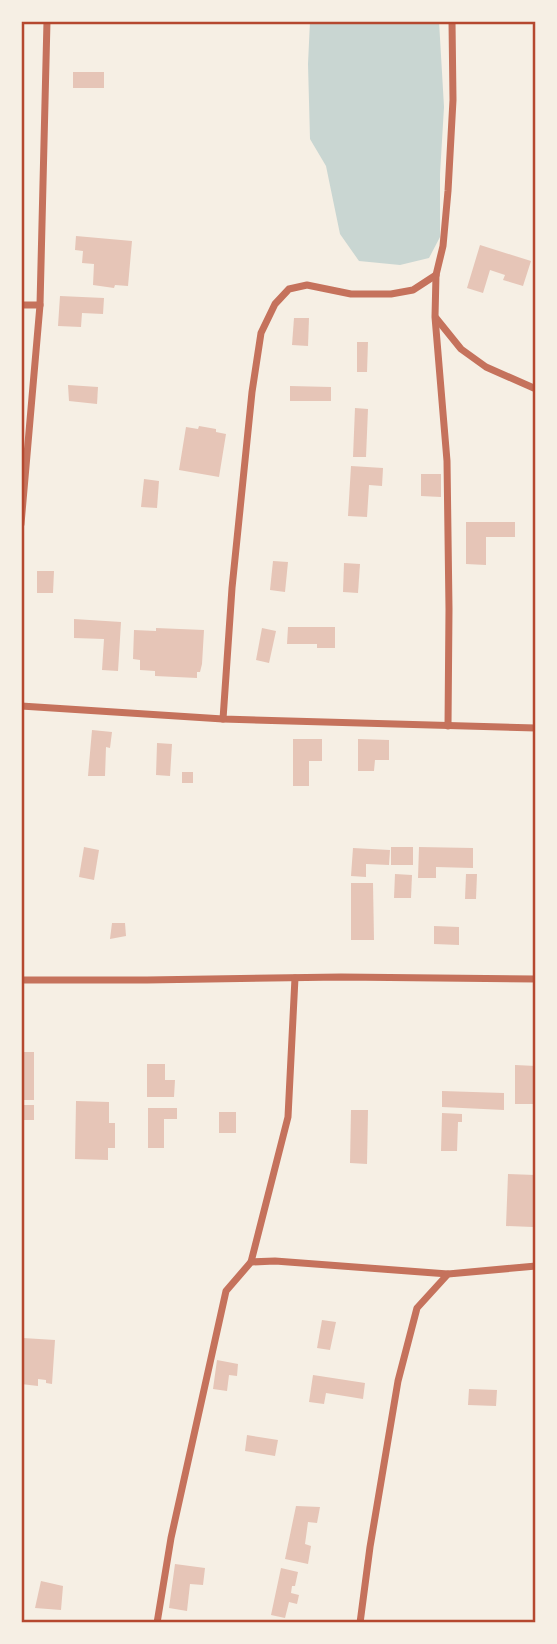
<svg xmlns="http://www.w3.org/2000/svg" width="557" height="1644" viewBox="0 0 557 1644" font-family="'Asap Condensed',sans-serif">
	<style>
		.water { fill: #c9d6d2 }
		.building { fill: #e6c5b7 }
		.lines { fill: none; stroke-linecap: round; stroke-linejoin: round }
		.minor { stroke: #c5725c; stroke-width: 7 }
		.neatline { fill: none; stroke: #b5482f; stroke-width: 2.5 }
	</style>
	<rect width="100%" height="100%" fill="#f6efe4"/>
	<polygon class="water" points="310,21 439,21 444,107 440,174 440,237 429,258 400,265 359,261 340,234 326,166 310,139 308,64"/>
	<g class="building">
		<rect x="73" y="72" width="31" height="16"/>
		<polygon points="76,236 132,241 128,286 115,285 114,288 93,285 94,264 82,263 83,251 75,250"/>
		<polygon points="480,245 531,261 523,286 503,280 505,275 490,270 483,293 467,288"/>
		<polygon points="60,296 104,298 103,314 82,313 81,327 58,326"/>
		<polygon points="294,318 309,318 308,346 292,345"/>
		<polygon points="357,342 368,342 367,372 357,372"/>
		<polygon points="68,385 98,387 97,404 69,401"/>
		<polygon points="290,386 331,387 331,401 290,401"/>
		<polygon points="355,408 368,409 366,457 353,457"/>
		<polygon points="199,426 216,429 216,432 226,434 219,477 179,470 186,427 198,429"/>
		<polygon points="351,466 383,468 382,486 369,485 367,517 348,516"/>
		<polygon points="421,474 441,474 441,497 421,496"/>
		<polygon points="144,479 159,481 157,508 141,507"/>
		<polygon points="466,522 515,522 515,537 486,537 486,565 466,564"/>
		<polygon points="273,561 288,562 285,592 270,590"/>
		<polygon points="344,563 360,564 358,593 343,592"/>
		<polygon points="37,571 54,571 53,593 37,593"/>
		<polygon points="74,619 121,622 118,671 102,670 104,639 74,638"/>
		<polygon points="288,627 335,627 335,648 317,648 317,644 287,644"/>
		<polygon points="156,628 204,630 202,664 200,672 197,672 197,678 155,676 155,671 140,670 140,660 133,659 134,630 156,631"/>
		<polygon points="262,628 276,631 269,663 256,660"/>
		<polygon points="92,730 112,732 110,748 106,747 105,776 88,776"/>
		<polygon points="293,739 322,739 322,761 309,761 309,786 293,786"/>
		<polygon points="358,739 389,740 389,760 375,760 374,771 358,771"/>
		<polygon points="157,743 172,744 170,776 156,775"/>
		<rect x="182" y="772" width="11" height="11"/>
		<polygon points="84,847 99,850 94,880 79,877"/>
		<rect x="391" y="847" width="22" height="18"/>
		<polygon points="419,847 473,848 473,868 436,867 436,878 418,878"/>
		<polygon points="353,848 390,850 389,865 366,864 366,877 351,876"/>
		<polygon points="395,874 412,875 411,898 394,898"/>
		<polygon points="466,874 477,874 476,899 465,899"/>
		<polygon points="351,883 373,883 374,940 351,940"/>
		<polygon points="112,923 125,923 126,936 110,939"/>
		<polygon points="434,926 459,927 459,945 434,944"/>
		<rect x="21" y="1052" width="13" height="48"/>
		<polygon points="147,1064 165,1064 165,1080 175,1080 174,1097 147,1097"/>
		<polygon points="515,1065 536,1066 536,1104 515,1104"/>
		<polygon points="442,1091 504,1093 504,1110 442,1107"/>
		<polygon points="76,1101 109,1102 109,1123 115,1123 115,1148 108,1148 108,1160 75,1159"/>
		<rect x="21" y="1105" width="13" height="15"/>
		<polygon points="148,1108 177,1108 177,1119 164,1119 164,1148 148,1148"/>
		<polygon points="351,1110 368,1110 367,1164 350,1163"/>
		<rect x="219" y="1112" width="17" height="21"/>
		<polygon points="442,1113 462,1114 462,1122 458,1122 457,1151 441,1151"/>
		<polygon points="508,1174 535,1175 536,1196 534,1196 534,1204 536,1204 536,1217 533,1217 533,1227 506,1226"/>
		<polygon points="322,1320 336,1322 330,1350 317,1348"/>
		<polygon points="23,1338 55,1340 52,1384 46,1383 46,1380 38,1379 38,1386 21,1384"/>
		<polygon points="217,1360 238,1364 237,1376 229,1375 227,1391 213,1389"/>
		<polygon points="313,1375 365,1383 363,1399 326,1393 324,1404 309,1402"/>
		<polygon points="469,1389 497,1390 496,1406 468,1405"/>
		<polygon points="247,1435 278,1440 275,1456 245,1451"/>
		<polygon points="296,1506 320,1507 317,1523 308,1522 305,1544 311,1546 308,1564 285,1559"/>
		<polygon points="175,1564 205,1568 203,1585 190,1584 187,1611 169,1608"/>
		<polygon points="281,1568 298,1572 295,1586 292,1586 291,1593 299,1595 297,1604 289,1602 285,1618 271,1615"/>
		<polygon points="41,1581 63,1586 61,1610 35,1608"/>
	</g>
	<g class="lines">
		<g class="minor">
			<polyline points="21,305 40,305"/>
			<polyline points="436,318 461,349 486,367 536,389"/>
			<polyline points="21,524 40,305 47,21"/>
			<polyline points="21,706 223,719 536,728"/>
			<polyline points="223,719 232,588 252,392 261,333 275,304 289,289 307,285 351,294 391,294 413,290 436,275"/>
			<polyline points="448,726 449,609 447,461 435,317 436,275 443,246 448,191 453,100 452,21"/>
			<polyline points="21,980 147,980 341,977 536,979"/>
			<polyline points="251,1262 288,1117 295,978"/>
			<polyline points="157,1623 171,1538 226,1291 251,1262 275,1261 448,1274"/>
			<polyline points="360,1623 370,1547 398,1381 417,1308 448,1274 536,1266"/>
		</g>
	</g>
	<rect width="557" height="1644" fill="none" stroke="#f6efe4" stroke-width="46"/>
	<rect x="23" y="23" width="511" height="1598" class="neatline"/>
</svg>
